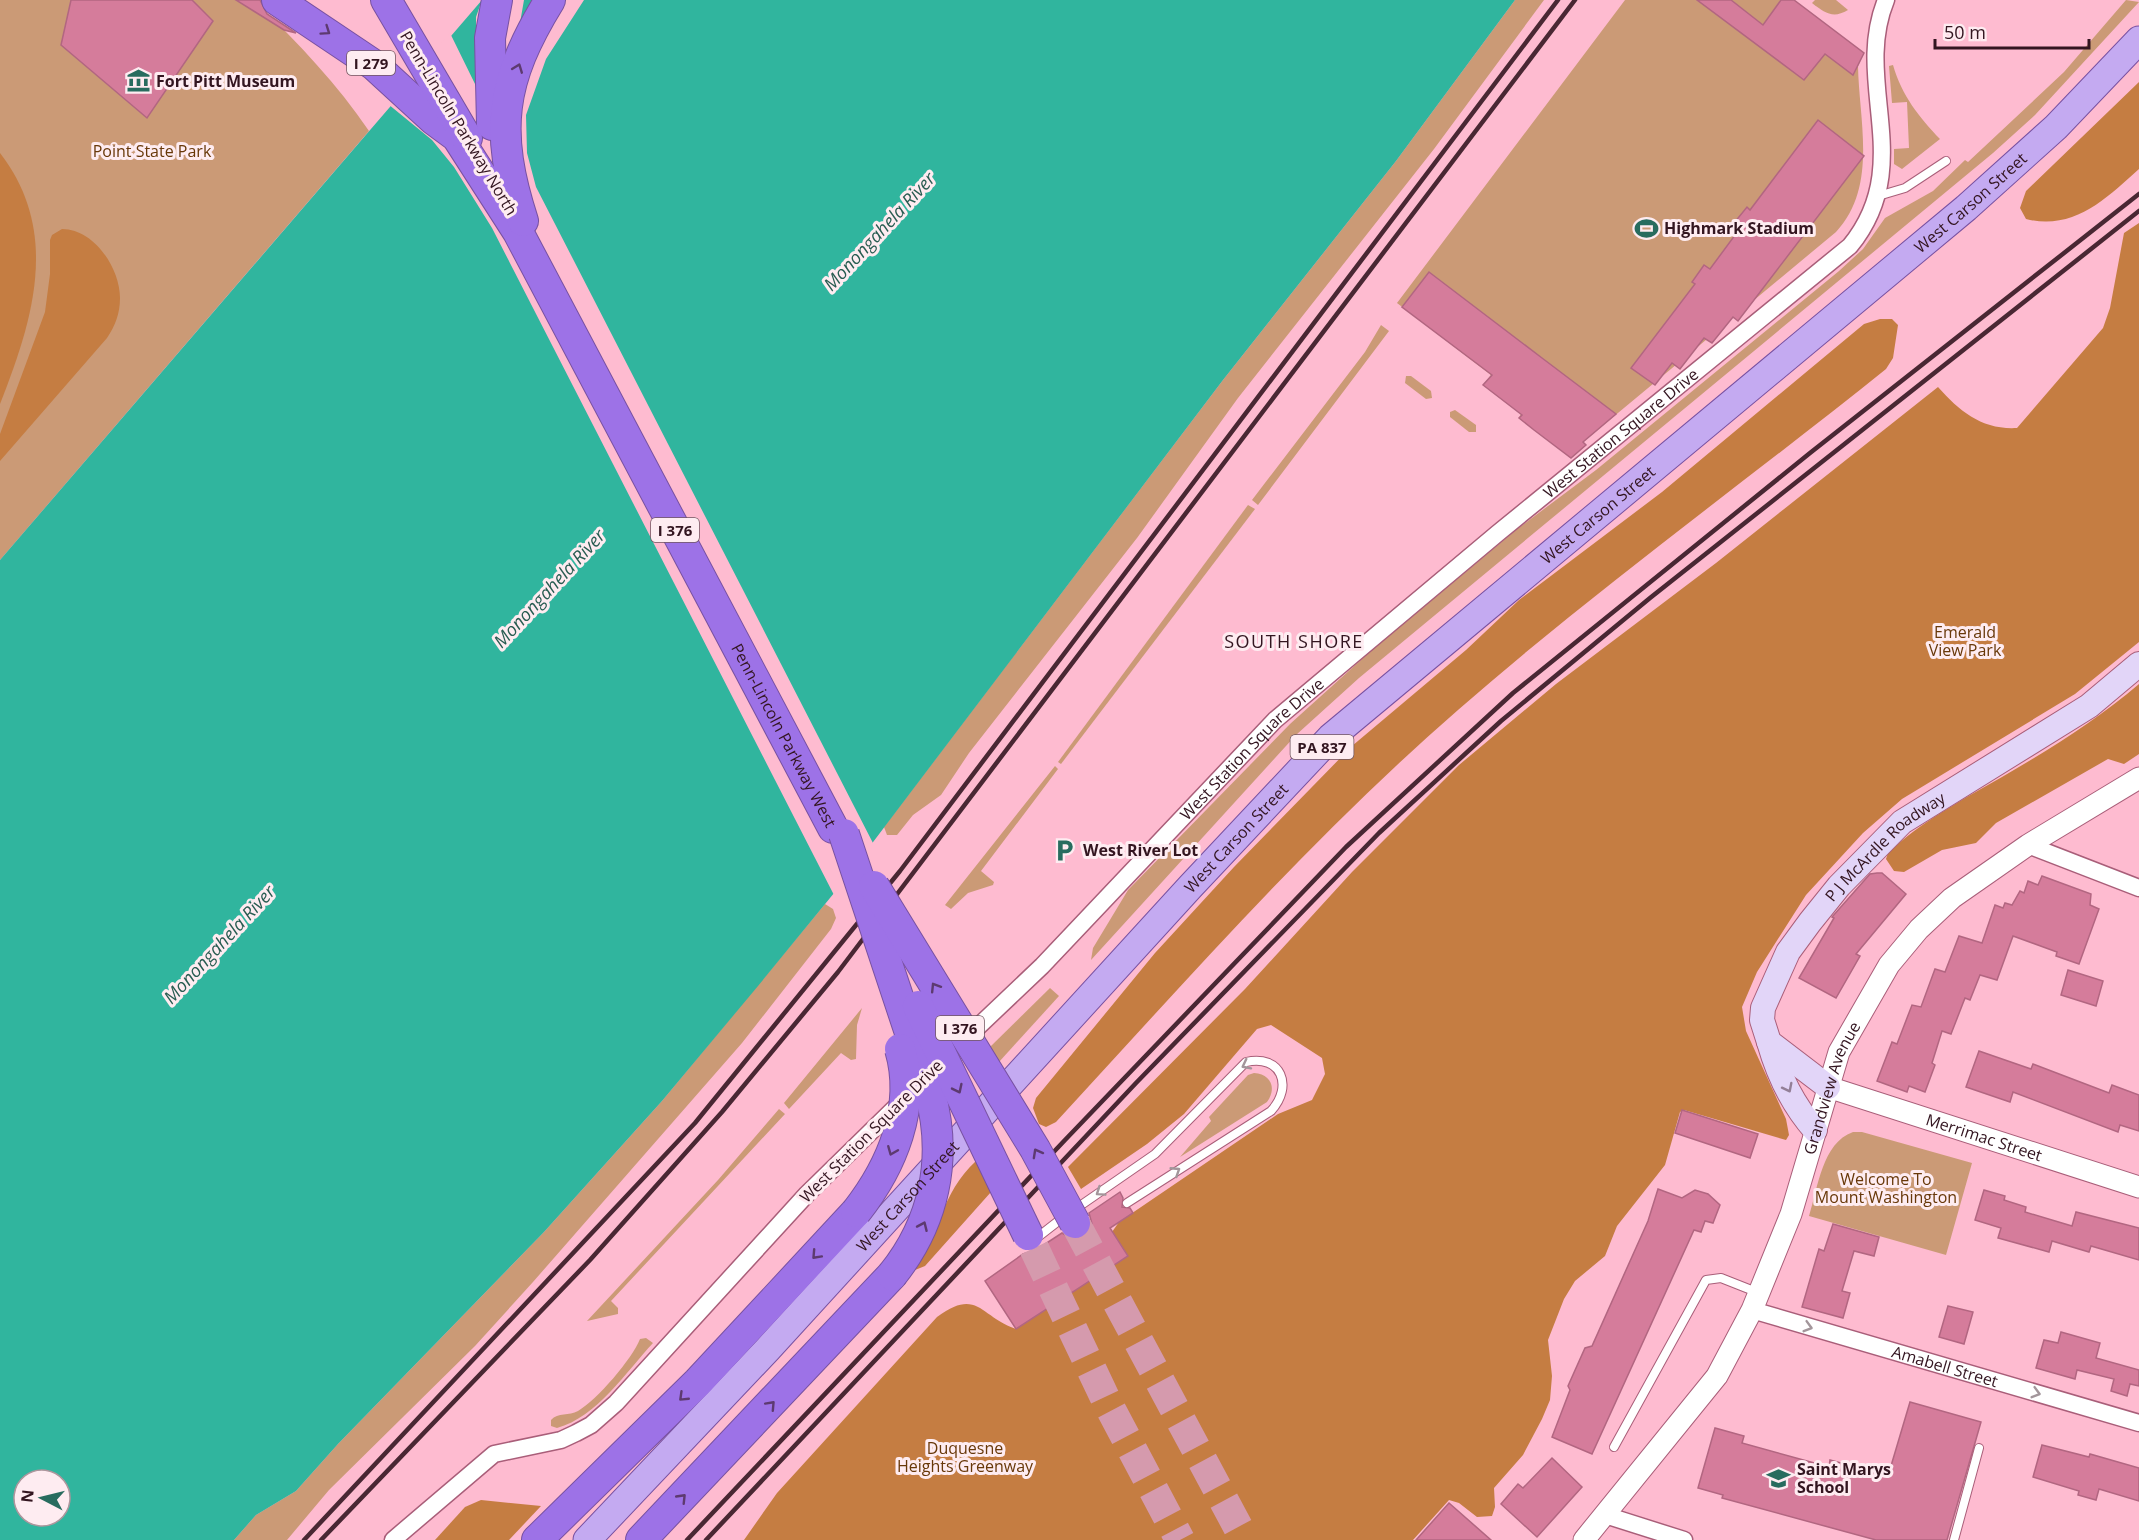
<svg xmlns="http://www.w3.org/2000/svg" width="2139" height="1540" viewBox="0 0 2139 1540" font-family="'Open Sans',sans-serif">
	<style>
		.green { fill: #cb9a76 }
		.forest { fill: #c57d42 }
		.water { fill: #30b59e; fill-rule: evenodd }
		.pier { fill: #febbd0 }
		.building { fill: #d57c9b; stroke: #b26681; stroke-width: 1.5 }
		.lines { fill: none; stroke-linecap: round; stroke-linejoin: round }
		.motorway-tunnel { stroke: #d59aad; stroke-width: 30; stroke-dasharray: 30 15; stroke-linecap: butt }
		.service-casing { stroke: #a95e79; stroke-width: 10 }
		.minor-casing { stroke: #a95e79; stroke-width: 19 }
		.tertiary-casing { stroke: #a95e79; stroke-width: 23 }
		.secondary-casing { stroke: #a95e79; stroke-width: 26 }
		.primary-casing { stroke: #7851a1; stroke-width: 29 }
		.motorway-casing { stroke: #7851a1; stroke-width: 32 }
		.service { stroke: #fff; stroke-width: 8 }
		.minor { stroke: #fff; stroke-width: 16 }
		.tertiary { stroke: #fff; stroke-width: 21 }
		.secondary { stroke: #e2d5f8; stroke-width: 24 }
		.primary { stroke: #c4aaf1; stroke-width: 27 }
		.motorway { stroke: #9d72e7; stroke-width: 30 }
		.rail { stroke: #492733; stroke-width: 4.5 }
		.motorway-bridge-casing { stroke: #7851a1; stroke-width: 32; stroke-linecap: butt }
		.motorway-bridge { stroke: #9d72e7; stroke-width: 30 }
		.oneway { stroke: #5d3a70 }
		.oneway2 { stroke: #a3969b }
		.oneway3 { stroke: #937f97 }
		.labels { text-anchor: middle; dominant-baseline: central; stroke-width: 6; stroke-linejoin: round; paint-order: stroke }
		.shield { fill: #feecf1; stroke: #70565f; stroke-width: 1.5 }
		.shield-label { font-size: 15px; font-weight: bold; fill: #331520 }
		.poi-label { font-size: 16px; font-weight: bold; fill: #331520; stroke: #feecf1; text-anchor: start }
		.street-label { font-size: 16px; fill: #331520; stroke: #feecf1 }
		.park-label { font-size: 16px; fill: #683809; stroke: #feecf1 }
		.water-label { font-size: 18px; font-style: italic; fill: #285c51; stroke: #feecf1 }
		.neighbourhood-label { font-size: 18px; letter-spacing: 1.5px; fill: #331520; stroke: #feecf1 }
	</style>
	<rect width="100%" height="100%" fill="#febbd0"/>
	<g class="green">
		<path d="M0 0H260L259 5C300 45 337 84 369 131L0 560Z"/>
		<polygon points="1515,0 1544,0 1434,149 1238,398 1137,538 969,753 941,795 913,815 897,835 887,835 884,827 1223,380 1396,161"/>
		<path d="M1625 0H1794L1864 53 1858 66C1859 121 1878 187 1836 232L1583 442 1586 445 1571 458 1519 418 1521 414 1483 385 1491 375 1397 303Z"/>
		<path d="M1815 0H1836L1848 10C1833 19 1825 13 1812 3Z"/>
		<polygon points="2126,0 2139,2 2035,115 1993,153 1359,678 1296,735 1091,960 1093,948 1128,890 1290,724 1372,650 1516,530 1596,470 1839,271 1863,249 1885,218 1933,191 1965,160 1968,162 2064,72"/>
		<path d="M1893 65C1902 96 1919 117 1940 139L1902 169 1894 164V149L1909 148 1907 102 1892 103 1889 66Z"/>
		<polygon points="1381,325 1389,331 1258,505 1252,500 1365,352"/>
		<polygon points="1406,376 1411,376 1431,391 1432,398 1426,399 1405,383"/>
		<polygon points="1455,410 1476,425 1476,432 1469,432 1450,417 1450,412"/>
		<polygon points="1248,505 1255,509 1061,764 1058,762"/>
		<polygon points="1055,766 1058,769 981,871 994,882 993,885 968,893 951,909 945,905"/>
		<polygon points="825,904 833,909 836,918 831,929 742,1043 533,1282 475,1346 329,1490 287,1540 234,1540 256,1515 296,1491 338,1444 544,1232 662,1101"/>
		<polygon points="1050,988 1059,996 999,1062 990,1047"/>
		<polygon points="862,1008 857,1025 856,1059 851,1060 841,1053 789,1109 784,1103"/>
		<path d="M1254 1073C1271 1074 1277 1088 1267 1102L1180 1157 1211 1121 1209 1117 1248 1075Z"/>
		<polygon points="779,1109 785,1114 611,1301 618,1308 618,1314 587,1321 718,1180"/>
		<path d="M1853 1132H1862L1972 1163 1946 1255 1809 1216C1818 1188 1822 1143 1853 1132Z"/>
		<path d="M646 1338 653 1343C626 1372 597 1417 557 1428L551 1426V1420C558 1412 569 1416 578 1411 597 1400 632 1359 640 1339Z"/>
	</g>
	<g class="forest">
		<path d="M2139 82V169C2106 199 2073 231 2026 219L2020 208 2026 191Z"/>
		<path d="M0 153C61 232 33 320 0 404Z"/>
		<path d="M2139 223V642L2075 694 1902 799 1863 833 1806 895 1757 972 1742 1007 1746 1031 1786 1119 1789 1135 1786 1140 1684 1110 1680 1112 1665 1165 1617 1226 1605 1256 1575 1281 1564 1299 1548 1340 1552 1376 1550 1400 1542 1419 1523 1455 1494 1488 1495 1507 1492 1516 1477 1517 1459 1503 1449 1500 1413 1540H744L777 1493 937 1317C978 1287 980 1317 1016 1329L1128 1256 1112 1232 1119 1222 1278 1114 1312 1100 1325 1074 1322 1058 1271 1025 1257 1029 1184 1114 1147 1144 1081 1189 1068 1167 1245 989 1352 872 1459 765 1556 684 1716 563 1938 387C1960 412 1983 430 2017 428L2103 328 2110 308 2124 233Z"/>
		<path d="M62 229C94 229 120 268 120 298 120 314 115 326 107 338L0 461V434L45 312 50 274V240L52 235Z"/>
		<path d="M1880 319H1892L1898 325 1893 358 1886 369C1744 483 1595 590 1458 710 1313 836 1186 981 1056 1122L1046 1127 1039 1124 1033 1108 1036 1098 1155 953 1234 867 1352 746 1466 650 1519 600 1662 492 1864 324Z"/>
		<path d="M2139 684V754L2124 764 2108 759 1996 823 1976 843 1942 850 1904 872 1894 871 1886 859 1888 853C1922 821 1962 800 2002 777 2050 749 2097 720 2139 684Z"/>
		<path d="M976 1161 991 1192 925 1266 915 1270C941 1233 940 1194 976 1161Z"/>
		<polygon points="481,1500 541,1506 509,1540 435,1540 465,1507"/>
	</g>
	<path class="water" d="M482 0H1515L1396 161 1223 380 839 887 758 986 662 1101 544 1232 338 1444 296 1491 256 1515 234 1540H0V560ZM24 1480H60V1516H24Z"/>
	<polygon class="pier" points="482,0 524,0 520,23 534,0 584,0 546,59 526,115 527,153 536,187 874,845 835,897 492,228 454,167 432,140 388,104 450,33 476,86 476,17"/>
	<g class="building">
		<polygon points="71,0 192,0 213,21 147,118 61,45"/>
		<polygon points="236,0 260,0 267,14 296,33 284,30"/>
		<polygon points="1697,0 1731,0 1763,25 1781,0 1794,0 1864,53 1853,75 1825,54 1804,80"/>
		<polygon points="1818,120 1864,156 1738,321 1733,317 1712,343 1704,338 1680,369 1672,363 1655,385 1631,368 1695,284 1692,282 1704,265 1710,269 1741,227 1734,223 1747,207 1750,210"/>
		<polygon points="1429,272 1542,358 1616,414 1583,442 1586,445 1571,458 1534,430 1519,418 1522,415 1483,385 1492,375 1402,307"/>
		<polygon points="1877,873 1882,873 1906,894 1856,954 1860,956 1836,998 1799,978 1834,918 1832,917 1870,874"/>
		<polygon points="2042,876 2091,894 2090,905 2099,909 2079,964 2056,956 2057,952 2013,936 1997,980 1980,975 1970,1000 1965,998 1951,1034 1942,1031 1932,1063 1935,1065 1925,1092 1909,1086 1907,1092 1877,1081 1892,1042 1897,1044 1912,1005 1921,1007 1935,969 1945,972 1959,936 1982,943 1995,905 2003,908 2005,903 2012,905 2020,891 2024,893 2028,881 2038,885"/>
		<polygon points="2068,970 2103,981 2096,1006 2061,995"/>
		<polygon points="1979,1051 2031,1069 2033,1064 2109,1093 2112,1085 2139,1095 2139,1131 2120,1125 2118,1132 2013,1092 2010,1102 1966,1087"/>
		<polygon points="1682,1110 1758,1134 1750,1158 1675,1133"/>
		<polygon points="1658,1189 1682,1198 1695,1190 1708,1194 1720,1205 1713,1223 1705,1221 1701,1232 1694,1230 1592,1454 1552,1437 1570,1390 1568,1386 1585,1348 1592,1346 1648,1221"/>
		<polygon points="1984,1190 2005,1196 2004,1200 2026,1207 2025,1212 2072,1226 2076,1212 2139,1228 2139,1260 2091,1246 2089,1252 2052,1241 2049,1252 1998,1238 2001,1228 1975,1220"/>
		<polygon points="1120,1192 1123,1198 1122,1207 1130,1208 1133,1213 1110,1228 1128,1256 1016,1329 985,1281 1023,1254 1036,1250 1062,1233 1074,1240 1084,1238 1092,1224 1089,1213"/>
		<polygon points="1833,1224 1879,1237 1874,1256 1854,1251 1842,1291 1850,1293 1843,1318 1802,1307 1819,1249 1824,1251"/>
		<polygon points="1948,1306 1973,1312 1964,1344 1939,1337"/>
		<polygon points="2061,1332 2100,1343 2096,1358 2139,1370 2139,1386 2130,1384 2127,1396 2111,1391 2114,1379 2077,1370 2075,1379 2036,1368 2044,1340 2058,1343"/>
		<polygon points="1910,1402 1981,1422 1947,1540 1876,1540 1722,1498 1723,1495 1698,1488 1715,1428 1744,1436 1742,1443 1829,1467 1830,1460 1888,1476"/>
		<polygon points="2042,1445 2089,1457 2090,1454 2139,1468 2139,1501 2099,1489 2096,1500 2078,1495 2079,1491 2033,1477"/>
		<polygon points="1552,1458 1582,1487 1537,1537 1501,1504 1518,1484 1523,1488"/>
		<polygon points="1449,1503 1491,1540 1416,1540"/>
	</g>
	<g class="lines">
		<g class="motorway-tunnel">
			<polyline points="1075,1223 1245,1540"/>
			<polyline points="1034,1248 1107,1402 1180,1540"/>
		</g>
		<defs>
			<g id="service">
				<polyline points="1878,196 1905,188 1946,161"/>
				<path d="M1034 1240 1061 1219 1155 1154 1246 1062C1281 1054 1294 1086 1271 1111L1127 1203"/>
				<polyline points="1614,1447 1706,1280 1721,1278 1759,1293"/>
				<polyline points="1954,1540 1979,1448"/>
			</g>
			<g id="minor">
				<polyline points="2028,845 2139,888"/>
				<path id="s1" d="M963 1041 1042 966 1275 720 1498 533 1850 246C1917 164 1852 83 1886 0"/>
				<path id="s2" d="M1752 1310 2139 1423"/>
				<polyline points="1605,1515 1684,1540"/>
				<polyline points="393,1540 494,1454 561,1440 576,1433 591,1425 616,1403 807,1194 902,1101"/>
			</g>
			<g id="tertiary">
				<path id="s3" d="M1828 1087 2139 1187"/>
				<path id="s4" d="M1584 1540 1717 1376 1752 1310 1791 1214 1839 1052 1889 965 1919 929 1952 898 2028 845 2139 778"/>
			</g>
			<g id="secondary">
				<path d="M1769 1042C1778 1074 1793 1105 1815 1130"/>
				<path id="s5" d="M1828 1087 1769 1042 1762 1020 1763 1008 1788 952 1810 922 1839 886 1902 822 2089 706 2139 664"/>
			</g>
			<g id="primary">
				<path id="s6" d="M587 1540 768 1349 1190 887 1331 737 1966 208 2056 127 2139 40"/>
			</g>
			<g id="motorway">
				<path id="s7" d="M277 0 374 65 434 120 457 137 518 232 833 828"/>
				<polyline points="386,0 467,138"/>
				<polyline points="492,125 490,38 497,0"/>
				<path d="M523 221C494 131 500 81 550 0"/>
				<polyline points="537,1540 698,1382 856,1212"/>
				<polyline points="641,1540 892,1275"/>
			</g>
		</defs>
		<use href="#service" class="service-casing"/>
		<use href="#minor" class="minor-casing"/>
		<use href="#tertiary" class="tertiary-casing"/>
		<use href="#secondary" class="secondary-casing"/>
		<use href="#primary" class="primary-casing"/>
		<use href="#motorway" class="motorway-casing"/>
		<use href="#service" class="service"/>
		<use href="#minor" class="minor"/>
		<use href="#tertiary" class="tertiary"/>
		<use href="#secondary" class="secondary"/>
		<use href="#primary" class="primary"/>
		<use href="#motorway" class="motorway"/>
		<g class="rail">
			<polyline points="304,1540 695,1123 900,871 1558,0"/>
			<polyline points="321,1540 590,1260 722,1112 838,972 1575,0"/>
			<polyline points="687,1540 1065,1140 1346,847 1513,693 1810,453 2139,194"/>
			<polyline points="706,1540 1136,1083 1379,833 1501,721 1650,598 2139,211"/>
		</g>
		<defs>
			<g id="motorway-bridge">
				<path d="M844 834 930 1093C948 1159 934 1223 892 1275"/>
				<polyline points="874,886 1035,1149 1075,1223"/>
				<polyline points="918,1006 1028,1235"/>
				<path d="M856 1212C892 1166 917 1107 900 1049"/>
			</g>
		</defs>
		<use href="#motorway-bridge" class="motorway-bridge-casing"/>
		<use href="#motorway-bridge" class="motorway-bridge"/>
	</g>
	<defs><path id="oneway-chevron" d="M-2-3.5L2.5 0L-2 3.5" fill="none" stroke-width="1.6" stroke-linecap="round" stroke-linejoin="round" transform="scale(1.5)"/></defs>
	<g class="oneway">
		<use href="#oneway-chevron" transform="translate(326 31) rotate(35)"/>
		<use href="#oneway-chevron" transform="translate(518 68) rotate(-69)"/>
		<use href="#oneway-chevron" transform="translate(935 987) rotate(-122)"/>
		<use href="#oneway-chevron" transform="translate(958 1089) rotate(64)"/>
		<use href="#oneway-chevron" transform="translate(892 1151) rotate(112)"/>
		<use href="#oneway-chevron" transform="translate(1037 1153) rotate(-119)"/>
		<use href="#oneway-chevron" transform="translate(923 1226) rotate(-66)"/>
		<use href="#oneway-chevron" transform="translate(816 1255) rotate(133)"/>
		<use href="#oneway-chevron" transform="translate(683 1397) rotate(136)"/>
		<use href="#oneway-chevron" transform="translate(771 1405) rotate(-47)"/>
		<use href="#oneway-chevron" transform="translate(682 1498) rotate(-46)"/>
	</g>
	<g class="oneway2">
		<use href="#oneway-chevron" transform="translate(1246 1065) rotate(153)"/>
		<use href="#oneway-chevron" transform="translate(1176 1171) rotate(-33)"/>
		<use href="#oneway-chevron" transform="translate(1100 1192) rotate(146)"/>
		<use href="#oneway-chevron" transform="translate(1808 1327) rotate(16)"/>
		<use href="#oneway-chevron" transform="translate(2036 1393) rotate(16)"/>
	</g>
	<use class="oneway3" href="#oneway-chevron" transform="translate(1788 1088) rotate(63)"/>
	<defs>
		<symbol id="museum-bare" viewBox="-9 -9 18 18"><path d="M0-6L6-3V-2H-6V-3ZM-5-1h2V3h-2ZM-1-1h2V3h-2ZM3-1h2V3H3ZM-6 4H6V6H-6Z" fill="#286c5f" stroke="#feecf1" stroke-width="2.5" paint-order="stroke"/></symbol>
		<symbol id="stadium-bare" viewBox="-9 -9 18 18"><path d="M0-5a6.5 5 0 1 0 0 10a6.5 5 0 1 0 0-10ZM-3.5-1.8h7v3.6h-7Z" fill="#286c5f" stroke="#feecf1" stroke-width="2.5" paint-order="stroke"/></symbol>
		<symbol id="parking-bare" viewBox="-9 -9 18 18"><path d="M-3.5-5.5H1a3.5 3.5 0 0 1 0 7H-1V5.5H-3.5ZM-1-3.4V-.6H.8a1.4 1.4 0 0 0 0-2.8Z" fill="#286c5f" stroke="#feecf1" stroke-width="2.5" paint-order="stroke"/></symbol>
		<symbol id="school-bare" viewBox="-9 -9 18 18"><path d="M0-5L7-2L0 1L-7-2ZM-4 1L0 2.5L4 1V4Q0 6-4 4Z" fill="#286c5f" stroke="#feecf1" stroke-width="2.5" paint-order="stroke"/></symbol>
	</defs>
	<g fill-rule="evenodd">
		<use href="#museum-bare" x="122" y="64" width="33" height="33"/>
		<use href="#stadium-bare" x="1630" y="212" width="33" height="33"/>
		<use href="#parking-bare" x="1048" y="834" width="33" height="33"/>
		<use href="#school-bare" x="1762" y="1462" width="33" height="33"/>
	</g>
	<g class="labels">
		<g class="shield">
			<rect x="347" y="51" width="48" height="24" rx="4.5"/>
			<rect x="651" y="518" width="48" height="24" rx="4.5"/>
			<rect x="1290.5" y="735" width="63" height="24" rx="4.5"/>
			<rect x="936" y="1016" width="48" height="24" rx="4.5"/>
		</g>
		<g class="shield-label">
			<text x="371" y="63">I 279</text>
			<text x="675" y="530">I 376</text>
			<text x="1322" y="747">PA 837</text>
			<text x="960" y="1028">I 376</text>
		</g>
		<g class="poi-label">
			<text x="156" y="81">Fort Pitt Museum</text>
			<text x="1664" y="228">Highmark Stadium</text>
			<text x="1083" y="850">West River Lot</text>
			<text x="1797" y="1469">Saint Marys<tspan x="1797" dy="18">School</tspan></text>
		</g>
		<g class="street-label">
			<text transform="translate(459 123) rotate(59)">Penn-Lincoln Parkway North</text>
			<text stroke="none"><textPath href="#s6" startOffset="1928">West Carson Street</textPath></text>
			<text stroke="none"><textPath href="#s1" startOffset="897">West Station Square Drive</textPath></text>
			<text stroke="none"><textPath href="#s6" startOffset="1442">West Carson Street</textPath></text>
			<text stroke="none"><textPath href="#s7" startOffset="909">Penn-Lincoln Parkway West</textPath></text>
			<text stroke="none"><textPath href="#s1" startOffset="411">West Station Square Drive</textPath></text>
			<text stroke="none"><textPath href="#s6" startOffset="956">West Carson Street</textPath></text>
			<text stroke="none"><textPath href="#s5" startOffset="315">P J McArdle Roadway</textPath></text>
			<text stroke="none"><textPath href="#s4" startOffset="522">Grandview Avenue</textPath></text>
			<text transform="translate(871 1131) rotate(-45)">West Station Square Drive</text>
			<text stroke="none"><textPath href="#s3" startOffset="164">Merrimac Street</textPath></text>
			<text stroke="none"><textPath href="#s6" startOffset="470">West Carson Street</textPath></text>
			<text stroke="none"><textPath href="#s2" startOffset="201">Amabell Street</textPath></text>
		</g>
		<g class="park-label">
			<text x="152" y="151">Point State Park</text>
			<text x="1965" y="632">Emerald<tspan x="1965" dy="18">View Park</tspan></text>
			<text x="1886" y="1179">Welcome To<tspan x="1886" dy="18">Mount Washington</tspan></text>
			<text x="965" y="1448">Duquesne<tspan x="965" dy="18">Heights Greenway</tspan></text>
		</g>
		<g class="water-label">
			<text transform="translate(879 231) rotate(-47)">Monongahela River</text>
			<text transform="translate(549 588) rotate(-47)">Monongahela River</text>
			<text transform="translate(219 944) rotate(-47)">Monongahela River</text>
		</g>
		<g class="neighbourhood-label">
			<text x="1294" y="641">SOUTH SHORE</text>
		</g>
	</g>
	<g transform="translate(42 1498) rotate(277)"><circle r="28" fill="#feecf1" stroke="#ad969d" stroke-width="1.5"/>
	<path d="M0-4.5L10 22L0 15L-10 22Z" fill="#286c5f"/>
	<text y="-9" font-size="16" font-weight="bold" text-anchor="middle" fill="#331520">N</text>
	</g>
	<path d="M1935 39v9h154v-9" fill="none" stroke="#331520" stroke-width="3"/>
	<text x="1944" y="39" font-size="18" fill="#331520" stroke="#feecf1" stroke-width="4.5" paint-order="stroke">50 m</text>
</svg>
